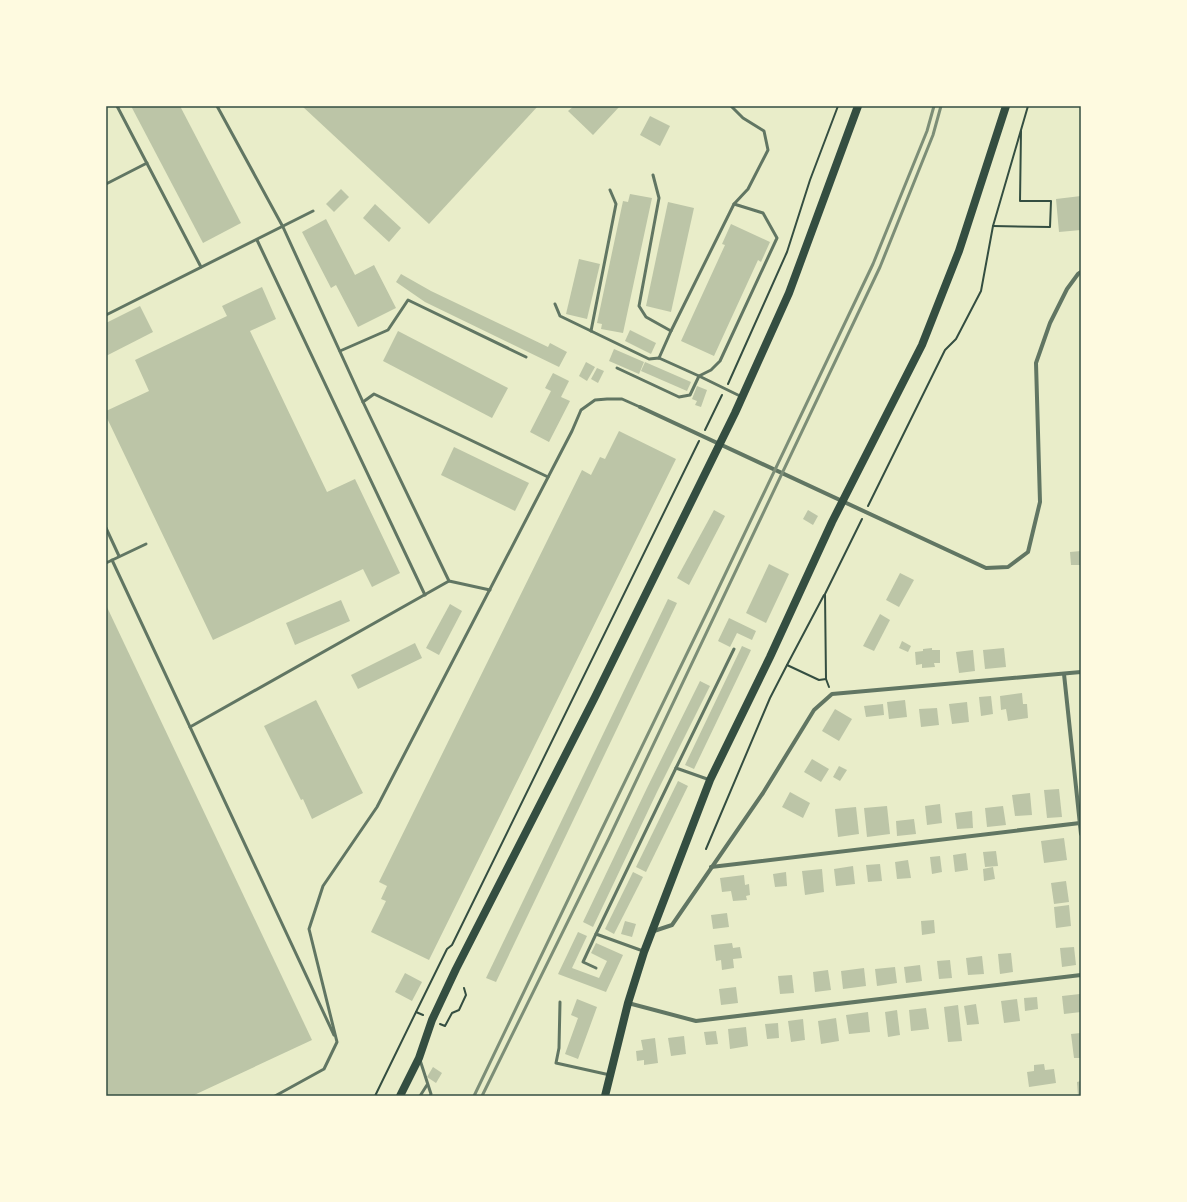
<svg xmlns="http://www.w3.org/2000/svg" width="1187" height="1202" viewBox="0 0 1187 1202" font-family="Rubik,sans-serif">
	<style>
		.building { fill: #bcc5a7 }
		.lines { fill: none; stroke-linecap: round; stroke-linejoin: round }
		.path { stroke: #344e41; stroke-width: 2 }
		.service { stroke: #617663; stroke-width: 3 }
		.minor { stroke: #617663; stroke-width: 4 }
		.secondary { stroke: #344e41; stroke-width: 8 }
		.rail { stroke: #7c8e77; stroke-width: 3 }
		.neatline { fill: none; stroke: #344e41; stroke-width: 1.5 }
	</style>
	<rect width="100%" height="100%" fill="#e9edc9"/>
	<g class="building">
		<polygon points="131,106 180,106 241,223 203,243"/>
		<polygon points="302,106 538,106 429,224"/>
		<polygon points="574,106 620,106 593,135 568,111"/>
		<polygon points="650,116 670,126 660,146 640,135"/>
		<polygon points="341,189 349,197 334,212 326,204"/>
		<polygon points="630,194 652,198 623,333 601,329 602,324 597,323 623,201 628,202"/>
		<polygon points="1081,196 1081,230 1059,232 1056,199"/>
		<polygon points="668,202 694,208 671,312 646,306"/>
		<polygon points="375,204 401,228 389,242 363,218"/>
		<polygon points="326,219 355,275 374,265 396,308 358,327 336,285 331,288 302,232"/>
		<polygon points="731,224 770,242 761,262 758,260 714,356 681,341 725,245 722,244"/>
		<polygon points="579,259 600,264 587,319 566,314"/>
		<polygon points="401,274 431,291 548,347 550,343 567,352 559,367 425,302 396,282"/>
		<polygon points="262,287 276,319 250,331 327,492 355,479 400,573 372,587 363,569 213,640 106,416 106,411 149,391 135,360 227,316 222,306"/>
		<polygon points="140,306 153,332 106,356 106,323"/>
		<polygon points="630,330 656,343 651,354 625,341"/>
		<polygon points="398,331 508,388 492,418 383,361"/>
		<polygon points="614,349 644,362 639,374 609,361"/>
		<polygon points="586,362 595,367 587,381 579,376"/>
		<polygon points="645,362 691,382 687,391 641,371"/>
		<polygon points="597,368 604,371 598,383 591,379"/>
		<polygon points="553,373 569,381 561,397 570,401 549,442 530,432 551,391 545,388"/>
		<polygon points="697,386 707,390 701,407 695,405 697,401 692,399"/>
		<polygon points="619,431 676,459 429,960 371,932 386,901 381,899 387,886 379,882 582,470 591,475 600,457 605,459"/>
		<polygon points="454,447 529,483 515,511 441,475"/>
		<polygon points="714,510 725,516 689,585 677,578"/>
		<polygon points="808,510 818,516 813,525 803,519"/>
		<polygon points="1081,551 1081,565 1071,565 1070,552"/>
		<polygon points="769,564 789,574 766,623 746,613"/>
		<polygon points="900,573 914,580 899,607 886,600"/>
		<polygon points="668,599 677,603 496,982 486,978"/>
		<polygon points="341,600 350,621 295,645 286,623"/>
		<polygon points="450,604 462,611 439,655 426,648"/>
		<polygon points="106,605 312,1040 192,1096 106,1096"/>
		<polygon points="880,614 890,620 874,651 863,646"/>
		<polygon points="729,618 756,631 752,640 737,633 730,647 718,641"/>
		<polygon points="902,641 911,646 908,652 899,648"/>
		<polygon points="415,643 422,658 358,689 351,675"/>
		<polygon points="742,646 751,650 694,769 685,765"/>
		<polygon points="932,648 932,650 940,650 940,663 934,663 935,667 922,668 922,664 916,665 915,652 923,651 923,649"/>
		<polygon points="1004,648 1006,667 985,669 983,650"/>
		<polygon points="973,650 975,671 959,673 956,652"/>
		<polygon points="700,681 710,686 657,792 593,927 583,922 647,788"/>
		<polygon points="1022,693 1023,704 1027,704 1028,718 1008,721 1006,709 1001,710 1000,696"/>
		<polygon points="991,696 993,714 981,716 979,697"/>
		<polygon points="316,700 363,793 312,819 303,799 301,800 264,726"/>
		<polygon points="905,700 907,717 889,719 887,702"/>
		<polygon points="967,702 969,722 952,724 949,704"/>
		<polygon points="883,704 884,715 866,717 864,706"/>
		<polygon points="937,708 939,725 921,727 919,709"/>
		<polygon points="835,709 852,719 839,741 822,731"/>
		<polygon points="812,759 829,769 821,782 804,772"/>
		<polygon points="839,766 847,770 840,781 833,777"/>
		<polygon points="678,781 688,786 646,872 636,867"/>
		<polygon points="1059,789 1062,817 1047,818 1044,790"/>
		<polygon points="790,792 810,803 803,818 782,807"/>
		<polygon points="1030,793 1032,815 1015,816 1012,795"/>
		<polygon points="940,804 942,823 927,825 925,806"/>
		<polygon points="887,806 890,834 867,837 864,808"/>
		<polygon points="1003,806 1006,825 987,827 985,808"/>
		<polygon points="856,807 859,834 838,837 835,809"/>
		<polygon points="972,811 973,828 957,829 955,813"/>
		<polygon points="914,819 916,834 897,836 896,821"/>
		<polygon points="1064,838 1067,860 1044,863 1041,841"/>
		<polygon points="996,851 998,866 985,867 983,852"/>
		<polygon points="966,853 968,870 955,872 953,855"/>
		<polygon points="940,856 942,872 932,874 930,857"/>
		<polygon points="908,860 911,878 897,879 895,862"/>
		<polygon points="880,864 882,881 868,882 866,865"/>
		<polygon points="853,866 855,884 836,886 834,869"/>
		<polygon points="993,867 995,879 984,881 983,869"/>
		<polygon points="822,869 824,892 805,895 802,871"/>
		<polygon points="633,872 643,877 614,934 605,929"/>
		<polygon points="786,872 787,886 775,887 773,874"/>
		<polygon points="744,875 745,885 749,884 750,895 746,896 747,900 733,901 731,891 722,892 720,878"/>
		<polygon points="1066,881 1069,902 1054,904 1051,883"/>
		<polygon points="1069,905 1071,926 1056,928 1054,907"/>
		<polygon points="727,913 729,927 713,929 711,915"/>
		<polygon points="934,920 935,933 922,935 921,921"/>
		<polygon points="625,921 636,924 632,937 621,934"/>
		<polygon points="578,932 587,936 572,968 599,978 607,961 591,953 596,943 623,955 606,992 558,974"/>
		<polygon points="732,943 733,948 740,947 742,958 733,959 734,968 722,970 721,960 716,961 714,945"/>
		<polygon points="1074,947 1076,965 1062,967 1060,948"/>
		<polygon points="1011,953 1013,972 1000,974 998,954"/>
		<polygon points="982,956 984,974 968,975 966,958"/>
		<polygon points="950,960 952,978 939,979 937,961"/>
		<polygon points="920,965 922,981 906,983 904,967"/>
		<polygon points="895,967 897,983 877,986 875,969"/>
		<polygon points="864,968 866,986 843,989 841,971"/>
		<polygon points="828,970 831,990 815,992 813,972"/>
		<polygon points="405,973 422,982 412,1001 395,992"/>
		<polygon points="792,975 794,993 780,994 778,976"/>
		<polygon points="736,987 738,1003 721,1005 719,989"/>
		<polygon points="1080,994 1081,1012 1064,1014 1062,996"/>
		<polygon points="1037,997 1038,1009 1025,1011 1024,998"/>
		<polygon points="577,999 597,1007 578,1059 565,1054 578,1018 571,1015"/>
		<polygon points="1017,999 1020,1021 1004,1023 1001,1001"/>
		<polygon points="976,1004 979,1024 967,1025 964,1006"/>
		<polygon points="958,1005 962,1041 948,1042 944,1007"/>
		<polygon points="926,1008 929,1029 911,1031 909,1010"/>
		<polygon points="897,1010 900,1035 888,1037 885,1012"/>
		<polygon points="868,1012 870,1032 849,1034 846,1015"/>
		<polygon points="836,1018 839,1041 821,1044 818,1021"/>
		<polygon points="803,1019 805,1040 791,1042 788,1021"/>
		<polygon points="778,1023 779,1038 767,1039 765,1024"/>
		<polygon points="746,1027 748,1046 730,1049 728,1029"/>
		<polygon points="716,1031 718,1044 706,1045 704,1032"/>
		<polygon points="1081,1033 1081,1058 1074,1058 1071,1034"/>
		<polygon points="684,1036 686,1054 671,1056 668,1038"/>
		<polygon points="655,1038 658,1063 644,1065 644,1060 637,1061 636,1051 643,1050 641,1040"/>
		<polygon points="1044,1064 1045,1070 1054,1069 1056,1083 1029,1087 1027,1072 1034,1071 1034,1065"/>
		<polygon points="433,1067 442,1073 436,1083 427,1077"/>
		<polygon points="1081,1081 1081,1096 1078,1096 1077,1082"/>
	</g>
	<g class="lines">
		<g class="path">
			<polyline points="993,226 1050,227 1051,201 1020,201 1021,131"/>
			<polyline points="728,384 787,252 810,180 838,106"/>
			<polyline points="705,430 722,395"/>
			<polyline points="868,506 945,350 956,339 981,291 993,226 1028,106"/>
			<polyline points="824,595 787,665 819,680 826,679"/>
			<polyline points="829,687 826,679 825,594 862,519"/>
			<polyline points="706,849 770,698 787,665"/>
			<polyline points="423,1015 416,1012 447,949 452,945 699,441"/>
			<polyline points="440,1024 445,1026 452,1013 459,1010 466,995 464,988"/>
			<polyline points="375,1096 416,1012"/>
		</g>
		<g class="service">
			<polyline points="117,106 201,267"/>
			<polyline points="217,106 283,227 363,402 449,581 490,590"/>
			<polyline points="731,106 743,118 764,131 768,150 748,189 734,204"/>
			<polyline points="653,175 659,198 639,306 646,317 671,331 659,358"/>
			<polyline points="106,184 147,163"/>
			<polyline points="257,240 425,595"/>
			<polyline points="555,304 560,316 649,359 659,358 699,376 711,370 720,361 777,238 763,213 734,204 671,331"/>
			<polyline points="106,315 313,211"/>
			<polyline points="591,331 616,204 610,190"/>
			<polyline points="340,351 388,330 408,300 526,357"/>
			<polyline points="617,368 679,397 690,395 699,376 742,397"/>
			<polyline points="363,402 374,394 548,477"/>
			<polyline points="106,528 119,556"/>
			<polyline points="112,560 334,1035"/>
			<polyline points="106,563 146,544"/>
			<polyline points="190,727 449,581"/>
			<polyline points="710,780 676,768 734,649"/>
			<polyline points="596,934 583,962 596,968"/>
			<polyline points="643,951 596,934 676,768"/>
			<polyline points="560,1002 559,1048 556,1063 610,1075"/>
			<polyline points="420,1060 431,1094 430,1096"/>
			<polyline points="275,1096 324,1069 337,1042 309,929 323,886 377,807 572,431 581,410 595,400 607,399 622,399 640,407"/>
			<polyline points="420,1096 427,1085"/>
		</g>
		<g class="minor">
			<polyline points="640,407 986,568 1008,567 1028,552 1040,502 1036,363 1050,323 1067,289 1078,274 1081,272"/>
			<polyline points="1064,674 1081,834"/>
			<polyline points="711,867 1080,823"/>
			<polyline points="651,932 672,925 763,793 814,710 832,694 1081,672"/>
			<polyline points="628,1003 696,1021 1081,975"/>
		</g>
		<g class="secondary">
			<polyline points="400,1096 419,1058 432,1020 456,969 595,697 735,413 789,293 858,106"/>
			<polyline points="605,1096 628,1003 644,952 710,780 770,657 832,522 922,345 959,251 1006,106"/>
		</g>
		<g class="rail">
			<polyline points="474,1096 601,831 710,606 873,264 927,131 934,106"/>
			<polyline points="482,1096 609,838 880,267 933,135 941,106"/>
		</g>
	</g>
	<rect width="1187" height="1202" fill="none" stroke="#fefae0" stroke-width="214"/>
	<rect x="107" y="107" width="973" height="988" class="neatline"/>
</svg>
